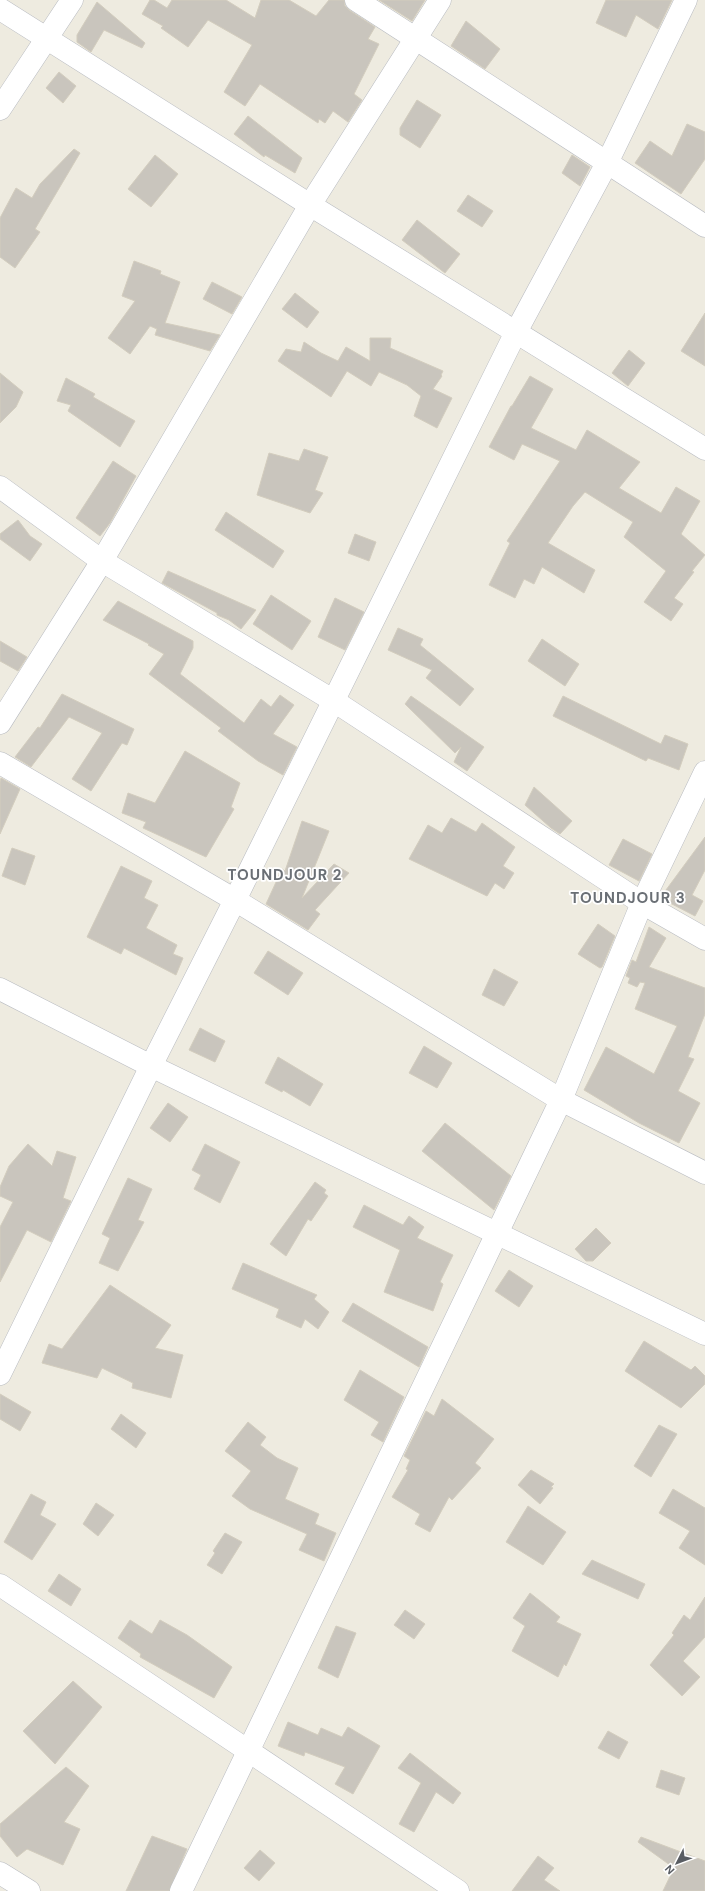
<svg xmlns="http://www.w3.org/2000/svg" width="705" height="1891" viewBox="0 0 705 1891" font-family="'DM Sans',sans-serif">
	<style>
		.building { fill: #c9c5bd; stroke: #d3cdbe }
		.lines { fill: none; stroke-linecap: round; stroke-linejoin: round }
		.street-casing { stroke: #b8bbc1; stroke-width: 23 }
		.street { stroke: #fff; stroke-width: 22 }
		.labels { text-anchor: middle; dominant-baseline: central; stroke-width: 3.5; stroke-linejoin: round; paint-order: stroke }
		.district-label { font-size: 15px; font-weight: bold; letter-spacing: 1px; fill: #6a6f75; stroke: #fff }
	</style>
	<rect width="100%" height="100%" fill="#eeebe0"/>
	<g class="building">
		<polygon points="150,0 154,0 167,8 172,0 226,0 255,18 261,0 289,0 316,16 329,0 344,0 345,6 349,10 375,27 368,39 379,44 354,94 362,100 348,122 333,111 325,123 319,119 318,123 260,84 245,106 224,92 252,45 208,20 188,47 161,28 163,26 142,14"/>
		<polygon points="379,0 425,0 412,21"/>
		<polygon points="606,0 672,0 658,29 636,15 626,37 596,23"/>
		<polygon points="97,2 145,43 142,48 104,30 91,52 77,42 77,35"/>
		<polygon points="466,21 500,49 485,69 451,46"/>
		<polygon points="59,72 76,86 63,103 46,88"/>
		<polygon points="417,100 441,115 420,148 400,135 400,128"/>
		<polygon points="248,116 302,158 295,173 265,155 264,157 234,134"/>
		<polygon points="687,124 705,132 705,159 681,194 635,163 650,141 672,156"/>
		<polygon points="74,149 80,153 35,229 40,232 15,268 0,257 0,218 16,188 32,198 40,184"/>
		<polygon points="155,155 178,174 151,207 128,189"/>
		<polygon points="572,155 590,167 580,186 562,173"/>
		<polygon points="468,195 493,211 482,227 457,211"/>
		<polygon points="417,220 460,254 445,273 402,240"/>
		<polygon points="134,261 161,271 160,274 180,282 165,323 220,335 210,351 155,335 157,329 150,326 130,354 108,338 135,301 122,296"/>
		<polygon points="212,282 242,297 232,314 203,299"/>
		<polygon points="295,293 319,312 307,328 282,309"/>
		<polygon points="705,313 705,366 681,351"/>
		<polygon points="370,338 391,338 390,348 443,371 441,375 442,376 433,389 452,398 437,428 414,416 421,396 407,385 379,372 371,386 347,371 331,397 278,361 286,349 301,352 304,342 321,353 338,361 346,347 370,361"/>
		<polygon points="629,350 645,363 628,386 612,373"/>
		<polygon points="0,373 23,392 16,407 0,423"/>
		<polygon points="530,376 553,389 531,428 576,450 587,430 640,462 619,488 661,513 676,487 700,501 681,534 705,555 692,571 694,572 674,598 683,604 671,621 644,602 666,571 624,537 633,522 585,492 573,506 548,543 595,570 584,593 542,567 534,584 524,579 515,598 489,585 510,543 507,541 560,461 522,444 514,460 489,447 511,406 512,406"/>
		<polygon points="66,378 95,394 93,397 135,421 120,447 68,411 71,405 57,401"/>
		<polygon points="304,449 328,457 315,490 323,493 310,513 257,495 269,453 299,461"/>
		<polygon points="113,461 136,476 110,523 100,536 76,518"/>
		<polygon points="226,512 284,551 273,568 215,530"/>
		<polygon points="18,520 30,536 42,544 30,561 0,539 0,534"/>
		<polygon points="355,534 376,542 369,561 348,553"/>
		<polygon points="168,571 256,610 241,629 229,620 217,615 217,613 162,583"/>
		<polygon points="271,595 311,621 292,650 253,624"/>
		<polygon points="335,598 364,612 345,650 318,637"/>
		<polygon points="118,601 193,641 193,648 180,674 244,723 261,699 271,707 280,695 294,705 273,734 297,747 283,775 258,761 218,731 221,728 149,674 164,654 148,645 149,644 103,620"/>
		<polygon points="398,628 423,639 420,645 474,689 460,706 426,678 432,670 388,650"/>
		<polygon points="542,639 579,664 565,686 528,661"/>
		<polygon points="0,641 27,657 18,671 0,661"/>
		<polygon points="62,694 134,729 127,745 122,743 91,791 72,779 102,733 69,717 31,767 15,757 38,727 40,728"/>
		<polygon points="411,696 484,747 467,771 454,762 461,747 455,753 405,704"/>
		<polygon points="563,696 661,744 665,735 688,744 679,770 648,758 646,761 553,716"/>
		<polygon points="185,751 240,783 231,807 234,809 206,857 143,828 146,822 122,813 128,793 155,803"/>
		<polygon points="1,778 20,789 0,834 0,782"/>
		<polygon points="534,787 572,821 560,834 551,828 525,805"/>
		<polygon points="451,818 476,832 482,823 515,847 503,866 514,873 504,889 495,883 487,896 409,859 428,825 442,833"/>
		<polygon points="302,821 329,831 302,898 334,864 349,873 315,910 320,914 308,930 266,904 282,869 285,871"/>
		<polygon points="705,837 705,870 692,895 703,901 695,916 670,903 672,898 663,894"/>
		<polygon points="623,839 652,854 639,881 609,865"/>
		<polygon points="12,848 35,856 25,885 2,876"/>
		<polygon points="121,866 152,881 144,898 158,905 146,928 177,945 173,954 183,958 176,975 124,948 121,954 87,937"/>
		<polygon points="598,924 615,936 602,967 600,968 578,954"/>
		<polygon points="649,927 666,938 649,967 705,988 705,1014 688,1057 694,1059 678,1091 700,1103 679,1143 639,1123 584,1090 606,1047 654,1074 677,1026 635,1009 645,983 640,982 637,987 628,983 630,978 626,976 632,960 636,962"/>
		<polygon points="268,951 303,973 288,995 254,973"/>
		<polygon points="494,969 518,982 504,1006 482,995"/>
		<polygon points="200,1028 225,1041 215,1062 189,1050"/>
		<polygon points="424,1046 452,1063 437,1088 409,1073"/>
		<polygon points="278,1057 323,1084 310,1106 283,1090 282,1092 265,1083"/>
		<polygon points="168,1103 188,1117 170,1142 150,1128"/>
		<polygon points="445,1123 511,1176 494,1210 422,1151"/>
		<polygon points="28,1144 52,1166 57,1151 76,1157 63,1198 71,1201 51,1242 27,1230 0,1282 0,1227 13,1202 0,1196 0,1187 9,1166"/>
		<polygon points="205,1144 240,1162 220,1203 194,1189 201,1175 192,1170"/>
		<polygon points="128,1178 152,1189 138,1220 144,1222 118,1271 99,1263 110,1238 102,1234"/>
		<polygon points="315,1182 326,1190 324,1193 328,1196 311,1221 308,1219 286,1256 270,1244"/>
		<polygon points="364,1205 403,1225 409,1216 424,1227 417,1238 453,1255 440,1282 443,1284 433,1311 384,1292 400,1250 353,1227"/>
		<polygon points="596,1228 611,1243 593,1261 586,1261 575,1249"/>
		<polygon points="243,1263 317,1295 314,1299 329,1312 318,1329 305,1319 301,1328 276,1317 279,1309 232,1289"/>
		<polygon points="509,1270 533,1286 519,1307 495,1291"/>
		<polygon points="110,1285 171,1325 155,1348 183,1355 171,1398 132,1388 133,1383 102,1368 97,1378 42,1363 49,1344 62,1349"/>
		<polygon points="353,1303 428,1347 419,1367 342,1321"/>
		<polygon points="644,1341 691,1370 695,1366 705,1376 705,1384 681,1408 625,1371"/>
		<polygon points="360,1370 404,1397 383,1442 371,1435 379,1422 344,1400"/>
		<polygon points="0,1394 31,1412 20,1431 0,1419"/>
		<polygon points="442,1399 494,1439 475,1463 481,1468 452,1500 449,1497 430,1532 415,1524 420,1514 392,1497 408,1470 406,1469 410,1460 404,1456 426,1411 434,1416"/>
		<polygon points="121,1414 146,1433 136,1448 111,1429"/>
		<polygon points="248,1422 266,1437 260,1445 277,1458 298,1468 285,1499 319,1514 315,1524 336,1533 324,1561 299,1550 307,1534 250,1509 232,1496 251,1471 225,1451"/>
		<polygon points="659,1425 677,1434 651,1477 634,1466"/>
		<polygon points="531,1470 554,1484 551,1487 553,1488 540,1504 518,1485"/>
		<polygon points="673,1489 705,1508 705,1565 679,1548 690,1531 659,1513"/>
		<polygon points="31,1494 46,1502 40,1515 56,1524 32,1560 4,1542"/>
		<polygon points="96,1503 114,1515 98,1536 83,1524"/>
		<polygon points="528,1506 566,1532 543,1565 506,1542"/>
		<polygon points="225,1533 242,1542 222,1574 207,1565 215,1553 213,1551"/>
		<polygon points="592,1560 645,1584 638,1599 582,1574"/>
		<polygon points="59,1574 81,1589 71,1606 48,1591"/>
		<polygon points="530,1593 560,1617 556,1622 581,1634 566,1666 564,1664 558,1677 512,1651 525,1626 513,1618"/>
		<polygon points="705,1597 705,1637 683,1661 700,1677 682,1696 650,1665 674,1635 672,1633 684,1615 690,1620"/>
		<polygon points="405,1610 425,1624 414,1639 394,1625"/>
		<polygon points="130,1620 152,1634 160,1620 187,1635 232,1667 214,1698 140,1657 141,1654 118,1638"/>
		<polygon points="336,1626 356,1633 338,1678 318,1668"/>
		<polygon points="73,1681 102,1707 55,1764 23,1731"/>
		<polygon points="288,1722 318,1735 321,1728 342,1737 348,1727 380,1746 353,1794 335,1784 345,1767 305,1752 304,1756 278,1746"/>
		<polygon points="608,1731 628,1742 619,1759 598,1748"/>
		<polygon points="410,1753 461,1793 453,1804 436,1792 414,1832 399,1824 421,1783 398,1768"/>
		<polygon points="66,1767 89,1786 64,1822 80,1829 63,1865 27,1849 17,1857 0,1836 0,1824"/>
		<polygon points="661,1770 685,1778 679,1795 656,1787"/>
		<polygon points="152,1836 187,1849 169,1891 126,1891"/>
		<polygon points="641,1837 705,1861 705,1891 663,1891 674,1868 638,1842"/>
		<polygon points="260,1850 275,1863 259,1881 244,1868"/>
		<polygon points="538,1856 554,1868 544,1880 560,1891 512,1891"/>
	</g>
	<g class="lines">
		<defs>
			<g id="street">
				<polyline points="356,0 705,226"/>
				<polyline points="0,9 310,205 705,449"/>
				<polyline points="0,109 72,0"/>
				<polyline points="0,487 102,561 334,701 642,903 705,939"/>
				<polyline points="0,723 102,561 310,205 440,0"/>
				<polyline points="0,763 235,900 561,1100 705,1173"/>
				<polyline points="0,989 151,1066 705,1334"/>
				<polyline points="0,1374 151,1066 235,900 516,332 607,163 686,0"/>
				<polyline points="0,1585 458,1891"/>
				<polyline points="0,1873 29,1891"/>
				<polyline points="181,1891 561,1100 642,903 705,772"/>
			</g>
		</defs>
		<use href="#street" class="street-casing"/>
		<use href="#street" class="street"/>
	</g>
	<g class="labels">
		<g class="district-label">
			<text x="285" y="875">TOUNDJOUR 2</text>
			<text x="628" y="898">TOUNDJOUR 3</text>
		</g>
	</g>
	<g transform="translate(677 1863) rotate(228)" stroke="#ffffff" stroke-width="3" paint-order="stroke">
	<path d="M0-3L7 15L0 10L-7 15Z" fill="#595d63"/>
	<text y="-6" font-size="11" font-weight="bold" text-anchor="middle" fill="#595d63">N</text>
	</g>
</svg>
